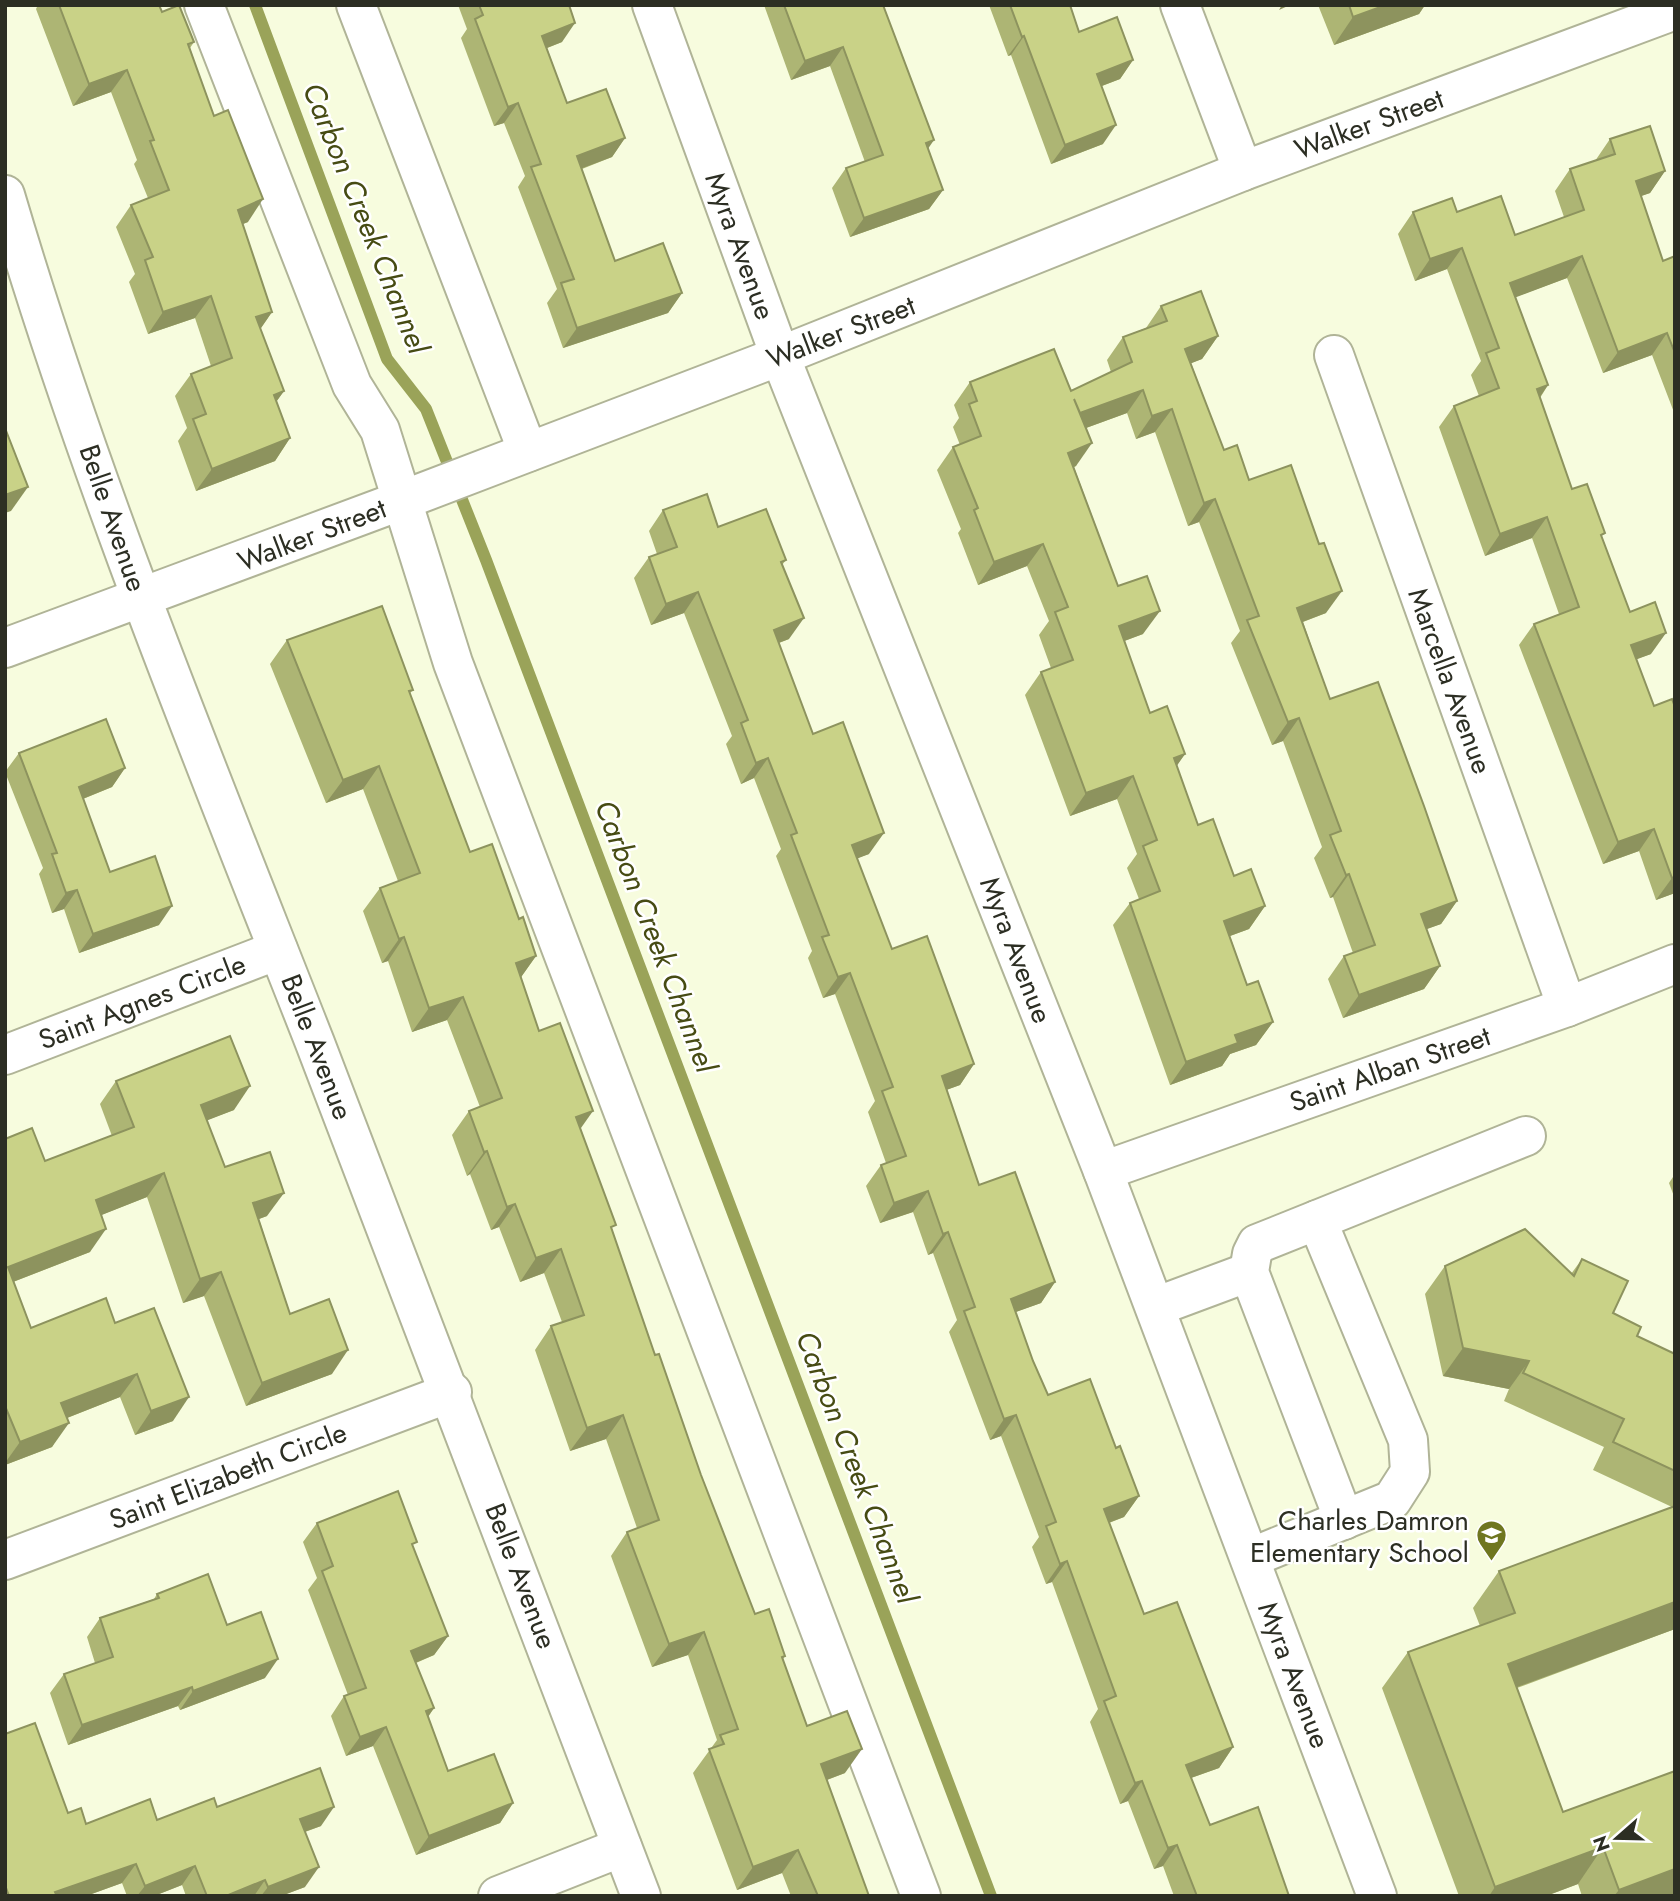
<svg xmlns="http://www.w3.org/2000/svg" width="1680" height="1901" viewBox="0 0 1680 1901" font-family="Jost,sans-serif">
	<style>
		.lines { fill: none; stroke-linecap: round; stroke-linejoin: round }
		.stream { stroke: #9aa359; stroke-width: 12 }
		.minor-casing { stroke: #b0b497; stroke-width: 42 }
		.major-casing { stroke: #b0b497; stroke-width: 42 }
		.minor { stroke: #fff; stroke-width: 38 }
		.major { stroke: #fff; stroke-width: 38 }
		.wall { fill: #adb574 }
		.shaded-wall { fill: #8d935e }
		.building { fill: #c9d287; stroke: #8d935e; stroke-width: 2 }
		.labels { text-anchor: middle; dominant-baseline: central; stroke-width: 5; stroke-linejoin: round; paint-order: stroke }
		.street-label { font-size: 28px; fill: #2c2e23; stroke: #fff }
		.poi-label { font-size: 28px; fill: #2c2e23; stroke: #fff; text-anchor: end }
		.water-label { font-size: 30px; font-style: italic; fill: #464b13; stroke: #fff }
	</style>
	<rect width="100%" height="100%" fill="#f7fcde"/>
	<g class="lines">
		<polyline class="stream" points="255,5 387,359 426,409 486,560 991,1896"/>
		<defs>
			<g id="minor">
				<polyline points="204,5 352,385 380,430 453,663 921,1896"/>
				<polyline points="356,5 528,452"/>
				<polyline points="652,5 780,356 1103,1171 1377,1896"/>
				<polyline points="1180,5 1243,171"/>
				<path d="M5 195C90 484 205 763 315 1043 426 1327 532 1612 641 1896"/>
				<polyline points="1334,355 1567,1007"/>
				<polyline points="5,1055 278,950"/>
				<polyline points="1103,1171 1567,1007 1675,964"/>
				<polyline points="1317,1220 1257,1244 1252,1254 1249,1272 1344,1520"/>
				<polyline points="1155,1307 1249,1272"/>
				<polyline points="1250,1558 1392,1500 1410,1472 1408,1440 1317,1220 1526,1136"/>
				<polyline points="5,1560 452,1392"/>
				<polyline points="498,1896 622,1847"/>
			</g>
			<polyline id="major" points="5,648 416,495 780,356 1243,171 1675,10"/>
		</defs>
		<use href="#minor" class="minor-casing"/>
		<use href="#major" class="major-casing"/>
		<use href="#minor" class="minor"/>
		<use href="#major" class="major"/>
	</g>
	<g class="wall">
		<polygon points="38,5 159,5 162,12 194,42 190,48 248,222 243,224 272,312 260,329 284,391 276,402 290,438 275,461 196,491 178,441 187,428 175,396 191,374 211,366 195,318 148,334 129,282 135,274 116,227 131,205 148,198 134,164 137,160 111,92 73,106 36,9"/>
		<polygon points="458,5 569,5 562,42 547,48 567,103 625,138 612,157 582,169 615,261 682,293 668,313 563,348 547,303 557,289 518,187 525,176 504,123 494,126 461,38 467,29"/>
		<polygon points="764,5 883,5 928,149 943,190 929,209 850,237 832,188 846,168 865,162 830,66 791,80"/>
		<polygon points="989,5 1070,5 1079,32 1133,60 1120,79 1102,86 1103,144 1051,164 1011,55 1008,56"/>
		<polygon points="1318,5 1425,5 1419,14 1334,45"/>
		<polygon points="1610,139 1665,171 1650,193 1641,196 1663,261 1675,256 1675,415 1652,355 1603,373 1567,278 1515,297 1548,385 1540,398 1572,489 1602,537 1630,612 1651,654 1636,659 1654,706 1675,707 1675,893 1656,900 1639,851 1603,864 1519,645 1534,624 1559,614 1532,538 1485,556 1439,427 1454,406 1479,396 1471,375 1481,361 1447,269 1415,281 1398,234 1413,212 1457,212 1515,235 1564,217 1555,191 1570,169 1595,161"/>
		<polygon points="1161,306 1218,336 1202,359 1191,363 1224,450 1249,480 1326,613 1303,622 1330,699 1457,901 1441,924 1426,929 1440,966 1424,989 1343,1018 1328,979 1344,956 1353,953 1333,897 1330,898 1314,858 1322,847 1283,741 1272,745 1231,643 1240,631 1199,522 1188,526 1155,432 1136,439 1127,413 1086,428 1076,466 1074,467 1118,586 1143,634 1124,641 1150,713 1185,754 1176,766 1198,825 1234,876 1265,906 1249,929 1230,936 1247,985 1273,1022 1256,1045 1230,1054 1222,1066 1170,1085 1113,925 1130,903 1139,899 1127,868 1137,854 1117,799 1070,816 1025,695 1041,672 1051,668 1039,635 1049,621 1027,566 978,585 958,533 961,529 937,470 953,447 960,445 953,427 959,418 954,405 970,382 1071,391 1111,372 1107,360 1123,337 1146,328"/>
		<polygon points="663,510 718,527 786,560 782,565 789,639 779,643 813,734 869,854 857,858 892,949 974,1064 960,1085 946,1090 979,1185 1055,1282 1041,1303 1015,1312 1033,1361 1048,1395 1116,1448 1139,1496 1124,1517 1109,1523 1144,1614 1233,1747 1219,1768 1191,1778 1210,1825 1289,1896 1174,1896 1163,1866 1154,1869 1128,1801 1120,1804 1090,1722 1098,1709 1052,1582 1046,1584 1032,1547 1039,1537 1001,1436 990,1440 949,1332 957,1320 933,1253 928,1255 913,1212 880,1223 866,1186 881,1165 886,1163 868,1112 875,1101 835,994 823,998 808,958 812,951 776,856 781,849 754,778 741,784 726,744 732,736 684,613 651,625 634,578 649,557 657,554 649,531"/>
		<polygon points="287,640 413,690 410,693 470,852 519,919 536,956 521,977 539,1031 581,1129 612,1231 655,1355 701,1475 755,1614 785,1656 783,1659 807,1726 845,1773 827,1780 869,1896 791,1896 782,1873 737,1890 693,1773 717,1740 688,1655 652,1667 611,1556 627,1532 637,1528 606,1439 570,1451 535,1350 551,1326 562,1322 544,1273 520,1282 499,1227 491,1230 470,1174 467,1176 452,1135 469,1111 480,1107 447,1020 412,1032 388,961 382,963 363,911 380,888 398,881 363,789 326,803 270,664"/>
		<polygon points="19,753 125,768 112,787 83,799 110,872 159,925 79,953 64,909 52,913 39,874 43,868 5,772"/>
		<polygon points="116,1081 234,1110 207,1120 225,1167 267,1216 259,1219 290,1314 332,1374 246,1406 204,1296 183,1303 147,1197 101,1215 90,1252 13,1282 31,1328 115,1323 173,1421 135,1435 120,1397 67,1418 52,1447 5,1465 5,1139 45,1161 112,1136 100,1104"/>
		<polygon points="1675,1174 1675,1199 1669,1183"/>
		<polygon points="1582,1259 1613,1313 1637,1336 1675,1354 1675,1629 1517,1688 1563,1812 1675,1896 1582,1896 1578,1884 1546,1896 1459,1896 1382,1688 1408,1652 1480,1626 1473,1608 1499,1571 1672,1507 1593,1470 1604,1447 1504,1401 1509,1389 1443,1376 1425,1294 1445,1266 1571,1274"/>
		<polygon points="317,1523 413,1547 448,1636 434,1655 416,1663 434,1708 428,1717 448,1771 513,1803 500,1823 416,1855 373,1746 346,1756 331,1716 344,1696 348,1695 308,1590 317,1578 303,1542"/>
		<polygon points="157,1594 227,1625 265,1678 180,1710 178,1706 68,1745 50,1693 64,1674 95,1663 87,1637 100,1618 154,1599"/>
		<polygon points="5,1734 68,1813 86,1824 157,1820 217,1807 321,1826 305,1832 305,1887 281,1896 186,1896 182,1885 154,1896 127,1896 122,1883 86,1896 5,1896"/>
	</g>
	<g class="shaded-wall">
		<polygon points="1282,5 1290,5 1279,10"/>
		<polygon points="1386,5 1425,5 1419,14 1334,45 1353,17"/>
		<polygon points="575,23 562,42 529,55 542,36"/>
		<polygon points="1024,36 1011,55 1008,56 1022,37"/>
		<polygon points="843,47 830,66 791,80 805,61"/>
		<polygon points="1133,60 1120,79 1083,93 1097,74"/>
		<polygon points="127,70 111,92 73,106 89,84"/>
		<polygon points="518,103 504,123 494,126 508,107"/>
		<polygon points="1116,125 1103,144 1051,164 1065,145"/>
		<polygon points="625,138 612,157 564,175 577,156"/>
		<polygon points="934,140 921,159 926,143"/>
		<polygon points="1665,171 1650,193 1621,203 1636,181"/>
		<polygon points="943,190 929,209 850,237 864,218"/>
		<polygon points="263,199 248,222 222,232 238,210"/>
		<polygon points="1462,248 1447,269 1415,281 1430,259"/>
		<polygon points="1582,256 1567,278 1495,305 1510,283"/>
		<polygon points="682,293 668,313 563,348 577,328"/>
		<polygon points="211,296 195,318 148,334 163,312"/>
		<polygon points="272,312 257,334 256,317"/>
		<polygon points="1667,333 1652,355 1603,373 1618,352"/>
		<polygon points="1218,336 1202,359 1169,372 1185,349"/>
		<polygon points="1548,385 1533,407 1537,389"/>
		<polygon points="1143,390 1127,413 1064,436 1080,413"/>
		<polygon points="284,391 268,413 274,395"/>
		<polygon points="1172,409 1155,432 1136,439 1152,416"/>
		<polygon points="290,438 275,461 196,491 212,469"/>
		<polygon points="1092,443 1076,466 1052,476 1068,453"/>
		<polygon points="28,487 11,511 5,513 5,495"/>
		<polygon points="1215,499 1199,522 1188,526 1204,503"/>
		<polygon points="1547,517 1532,538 1485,556 1500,534"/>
		<polygon points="1043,544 1027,566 978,585 994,562"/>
		<polygon points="1342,591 1326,613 1281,630 1297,608"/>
		<polygon points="698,592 684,613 651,625 666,604"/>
		<polygon points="1160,611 1143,634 1103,649 1119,626"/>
		<polygon points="804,618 789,639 759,650 774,630"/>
		<polygon points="1666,633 1651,654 1616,667 1631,645"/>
		<polygon points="1299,718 1283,741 1272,745 1288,722"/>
		<polygon points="1185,754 1169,777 1174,758"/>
		<polygon points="768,758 754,778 741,784 756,763"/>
		<polygon points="379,766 363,789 326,803 343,780"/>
		<polygon points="125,768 112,787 65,806 79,787"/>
		<polygon points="1133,776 1117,799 1070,816 1086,793"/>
		<polygon points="1654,829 1639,851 1603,864 1618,842"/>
		<polygon points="884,833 869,854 838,866 852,845"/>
		<polygon points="1349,874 1333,897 1330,898 1346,875"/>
		<polygon points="1675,877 1675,893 1656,900 1672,878"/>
		<polygon points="77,890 64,909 52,913 66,893"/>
		<polygon points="1457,901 1441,924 1405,937 1421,914"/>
		<polygon points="172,906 159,925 79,953 93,934"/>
		<polygon points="1265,906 1249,929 1208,944 1224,921"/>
		<polygon points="404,937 388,961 382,963 399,939"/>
		<polygon points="536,956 519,980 516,963"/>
		<polygon points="1440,966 1424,989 1343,1018 1359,995"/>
		<polygon points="850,973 835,994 823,998 838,977"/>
		<polygon points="463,997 447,1020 412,1032 429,1008"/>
		<polygon points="1273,1022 1256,1045 1230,1054 1222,1066 1170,1085 1186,1062 1235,1035"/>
		<polygon points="974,1064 960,1085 927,1097 942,1076"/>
		<polygon points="250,1086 234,1110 185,1129 201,1105"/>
		<polygon points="593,1111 576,1135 576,1117"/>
		<polygon points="487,1151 470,1174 467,1176 484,1152"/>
		<polygon points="164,1173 147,1197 79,1224 96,1200"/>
		<polygon points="928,1191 913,1212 880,1223 894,1203"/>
		<polygon points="284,1193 267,1216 237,1227 253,1203"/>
		<polygon points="515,1204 499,1227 491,1230 507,1207"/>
		<polygon points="106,1229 90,1252 5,1285 8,1267"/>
		<polygon points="948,1232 933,1253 928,1255 943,1234"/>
		<polygon points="561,1249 544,1273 520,1282 536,1258"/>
		<polygon points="221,1272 204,1296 183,1303 200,1279"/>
		<polygon points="1055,1282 1041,1303 996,1319 1011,1299"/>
		<polygon points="1463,1348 1529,1361 1509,1389 1443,1376"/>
		<polygon points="348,1350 332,1374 246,1406 262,1383"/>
		<polygon points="137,1374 120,1397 44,1427 61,1403"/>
		<polygon points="189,1397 173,1421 135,1435 151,1411"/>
		<polygon points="623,1415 606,1439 570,1451 587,1428"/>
		<polygon points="1016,1415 1001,1436 990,1440 1004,1419"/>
		<polygon points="69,1423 52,1447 5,1465 5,1463 20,1442"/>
		<polygon points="1139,1496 1124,1517 1089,1530 1104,1509"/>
		<polygon points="1067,1561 1052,1582 1046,1584 1060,1564"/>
		<polygon points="1675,1602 1675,1629 1482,1700 1508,1664"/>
		<polygon points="704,1632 688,1655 652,1667 669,1644"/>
		<polygon points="448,1636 434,1655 398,1670 411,1651"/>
		<polygon points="278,1659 265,1678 180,1710 193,1691"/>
		<polygon points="192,1687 178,1706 68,1745 82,1725"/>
		<polygon points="434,1708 420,1728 426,1711"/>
		<polygon points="386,1727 373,1746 346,1756 360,1737"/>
		<polygon points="1233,1747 1219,1768 1171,1785 1186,1765"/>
		<polygon points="862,1749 845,1773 805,1788 821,1764"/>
		<polygon points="1142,1781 1128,1801 1120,1804 1135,1783"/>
		<polygon points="513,1803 500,1823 416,1855 429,1836"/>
		<polygon points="334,1807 321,1826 287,1838 300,1819"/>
		<polygon points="1177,1845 1163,1866 1154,1869 1168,1848"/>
		<polygon points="1603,1847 1578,1884 1546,1896 1489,1896 1495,1887"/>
		<polygon points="798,1850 782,1873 737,1890 753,1867"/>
		<polygon points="136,1864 122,1883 86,1896 53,1896 55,1892"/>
		<polygon points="195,1866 182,1885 154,1896 137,1896 145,1886"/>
		<polygon points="319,1867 305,1887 281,1896 261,1896 268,1887"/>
		<polygon points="1675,1869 1675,1896 1614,1896 1619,1890"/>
		<polygon points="265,1880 254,1896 226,1896"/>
	</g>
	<g class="building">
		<polygon points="59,5 159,5 162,12 179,5 194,42 188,44 214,116 228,110 263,199 238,210 272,312 256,317 284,391 274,395 290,438 212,469 193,419 206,414 191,374 232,358 211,296 163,312 145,260 153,257 131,205 169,190 150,141 154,140 127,70 89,84"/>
		<polygon points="479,5 569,5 575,23 542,36 567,103 606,89 625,138 577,156 615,261 663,243 682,293 577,328 561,283 574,279 531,167 541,164 518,103 508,107 475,19 483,15"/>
		<polygon points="784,5 883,5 934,140 926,143 943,190 864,218 846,168 883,155 843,47 805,61"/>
		<polygon points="1010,5 1070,5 1079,32 1117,17 1133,60 1097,74 1116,125 1065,145 1024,36 1022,37"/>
		<polygon points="1349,5 1386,5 1353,17"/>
		<polygon points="1650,126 1665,171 1636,181 1663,261 1675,256 1675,353 1667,333 1618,352 1582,256 1510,283 1548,385 1537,389 1572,489 1587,484 1605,533 1601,535 1630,612 1655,602 1666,633 1631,645 1654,706 1672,699 1675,707 1675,877 1672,878 1654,829 1618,842 1534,624 1579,607 1547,517 1500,534 1454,406 1499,388 1486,353 1499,348 1462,248 1430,259 1413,212 1452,198 1457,212 1501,196 1515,235 1584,210 1570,169 1615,154 1610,139"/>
		<polygon points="1201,291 1218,336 1185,349 1224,450 1237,445 1249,480 1291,465 1319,544 1324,543 1342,591 1297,608 1330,699 1378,682 1424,806 1457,901 1421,914 1440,966 1359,995 1344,956 1375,945 1349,874 1346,875 1330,835 1341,831 1299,718 1288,722 1247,620 1259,616 1215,499 1204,503 1172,409 1152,416 1143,390 1080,413 1074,399 1092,443 1068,453 1118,586 1147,576 1160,611 1119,626 1150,713 1167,706 1185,754 1174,758 1198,825 1213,819 1234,876 1251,869 1265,906 1224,921 1247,985 1258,981 1273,1022 1235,1035 1238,1043 1186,1062 1130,903 1160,891 1143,846 1157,840 1133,776 1086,793 1041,672 1073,660 1055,612 1068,607 1043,544 994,562 974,510 978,508 953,447 981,436 969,404 977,401 970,382 1054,349 1071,391 1132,362 1123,337 1167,321 1161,306"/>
		<polygon points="5,428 28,487 5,495"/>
		<polygon points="707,494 718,527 766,509 786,560 781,562 804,618 774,630 813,734 843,722 884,833 852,845 892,949 927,936 974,1064 942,1076 979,1185 1015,1172 1055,1282 1011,1299 1033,1361 1048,1395 1090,1379 1116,1448 1120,1446 1139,1496 1104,1509 1144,1614 1177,1602 1233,1747 1186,1765 1210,1825 1258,1807 1289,1896 1197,1896 1177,1845 1168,1848 1142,1781 1135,1783 1104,1701 1116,1696 1067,1561 1060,1564 1046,1526 1056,1522 1016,1415 1004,1419 964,1311 975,1307 948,1232 943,1234 928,1191 894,1203 881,1165 906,1156 882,1091 893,1087 850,973 838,977 822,937 829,935 791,835 797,833 768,758 756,763 741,723 748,720 698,592 666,604 649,557 677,547 663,510"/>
		<polygon points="382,606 413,690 409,691 470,852 492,844 519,919 523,917 536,956 516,963 539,1031 560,1023 593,1111 576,1117 616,1225 611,1227 655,1355 659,1354 701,1475 755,1614 769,1609 785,1656 782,1657 807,1726 847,1711 862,1749 821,1764 869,1896 818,1896 798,1850 753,1867 709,1749 724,1744 720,1735 738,1729 704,1632 669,1644 627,1532 659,1520 623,1415 587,1428 551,1326 584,1315 561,1249 536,1258 515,1204 507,1207 487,1151 484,1152 469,1111 502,1098 463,997 429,1008 404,937 399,939 380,888 420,873 379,766 343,780 287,640"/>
		<polygon points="106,719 125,768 79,787 110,872 155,856 172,906 93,934 77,890 66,893 52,854 57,853 19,753"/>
		<polygon points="230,1036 250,1086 201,1105 225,1167 270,1152 284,1193 253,1203 290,1314 329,1299 348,1350 262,1383 221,1272 200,1279 164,1173 96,1200 106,1229 8,1267 31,1328 106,1298 115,1323 154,1308 189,1397 151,1411 137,1374 61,1403 69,1423 20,1442 5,1406 5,1139 32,1128 45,1161 134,1127 116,1081"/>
		<polygon points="1525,1229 1574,1276 1582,1259 1628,1281 1613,1313 1641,1327 1637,1336 1675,1354 1675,1471 1613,1442 1624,1419 1523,1373 1529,1361 1463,1348 1445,1266"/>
		<polygon points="398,1491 417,1542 412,1544 448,1636 411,1651 434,1708 426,1711 448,1771 494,1754 513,1803 429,1836 386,1727 360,1737 344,1696 366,1688 322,1571 333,1566 317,1523"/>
		<polygon points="1675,1506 1675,1602 1508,1664 1563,1812 1675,1771 1675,1869 1619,1890 1603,1847 1495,1887 1408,1652 1515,1613 1499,1571"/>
		<polygon points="208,1574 227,1625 261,1612 278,1659 193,1691 192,1687 82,1725 64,1674 113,1657 100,1618 159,1598 157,1594"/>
		<polygon points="35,1723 68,1813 81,1808 86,1824 150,1799 157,1820 214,1798 217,1807 320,1768 334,1807 300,1819 319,1867 268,1887 265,1880 226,1896 207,1896 195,1866 145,1886 136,1864 55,1892 57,1896 9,1896 5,1885 5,1734"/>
	</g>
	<defs>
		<symbol id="school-pin" viewBox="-11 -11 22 30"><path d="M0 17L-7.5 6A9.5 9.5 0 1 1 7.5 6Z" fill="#6f7620" stroke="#fff"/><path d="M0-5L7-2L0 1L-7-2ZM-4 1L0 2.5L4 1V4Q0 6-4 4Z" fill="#fff"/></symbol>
	</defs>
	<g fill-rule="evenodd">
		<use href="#school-pin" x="1474" y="1518" width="35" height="47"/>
	</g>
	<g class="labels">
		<g class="street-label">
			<text transform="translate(1369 124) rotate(-20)">Walker Street</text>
			<text transform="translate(740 246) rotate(70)">Myra Avenue</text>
			<text transform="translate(841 332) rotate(-21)">Walker Street</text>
			<text transform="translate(113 518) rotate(71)">Belle Avenue</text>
			<text transform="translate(312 535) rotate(-21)">Walker Street</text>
			<text transform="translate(1450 681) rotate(70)">Marcella Avenue</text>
			<text transform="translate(1016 950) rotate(69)">Myra Avenue</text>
			<text transform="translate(142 1002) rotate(-21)">Saint Agnes Circle</text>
			<text transform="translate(317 1047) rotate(69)">Belle Avenue</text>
			<text transform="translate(1390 1069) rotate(-19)">Saint Alban Street</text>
			<text transform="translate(228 1476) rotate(-21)">Saint Elizabeth Circle</text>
			<text transform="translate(521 1576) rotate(69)">Belle Avenue</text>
			<text transform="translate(1294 1675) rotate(69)">Myra Avenue</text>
		</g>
		<g class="poi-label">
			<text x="1469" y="1520">Charles Damron<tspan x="1469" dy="32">Elementary School</tspan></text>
		</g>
		<g class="water-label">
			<text transform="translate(366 218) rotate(68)">Carbon Creek Channel</text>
			<text transform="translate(656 936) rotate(69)">Carbon Creek Channel</text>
			<text transform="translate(857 1467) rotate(69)">Carbon Creek Channel</text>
		</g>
	</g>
	<rect width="1680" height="1901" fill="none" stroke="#2c2e23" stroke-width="14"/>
	<g transform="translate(1617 1838) rotate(250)" stroke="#ffffff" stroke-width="5" paint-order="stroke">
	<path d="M0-5L12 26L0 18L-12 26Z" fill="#2c2e23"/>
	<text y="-10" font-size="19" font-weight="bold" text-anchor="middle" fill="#2c2e23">N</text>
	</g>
</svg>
